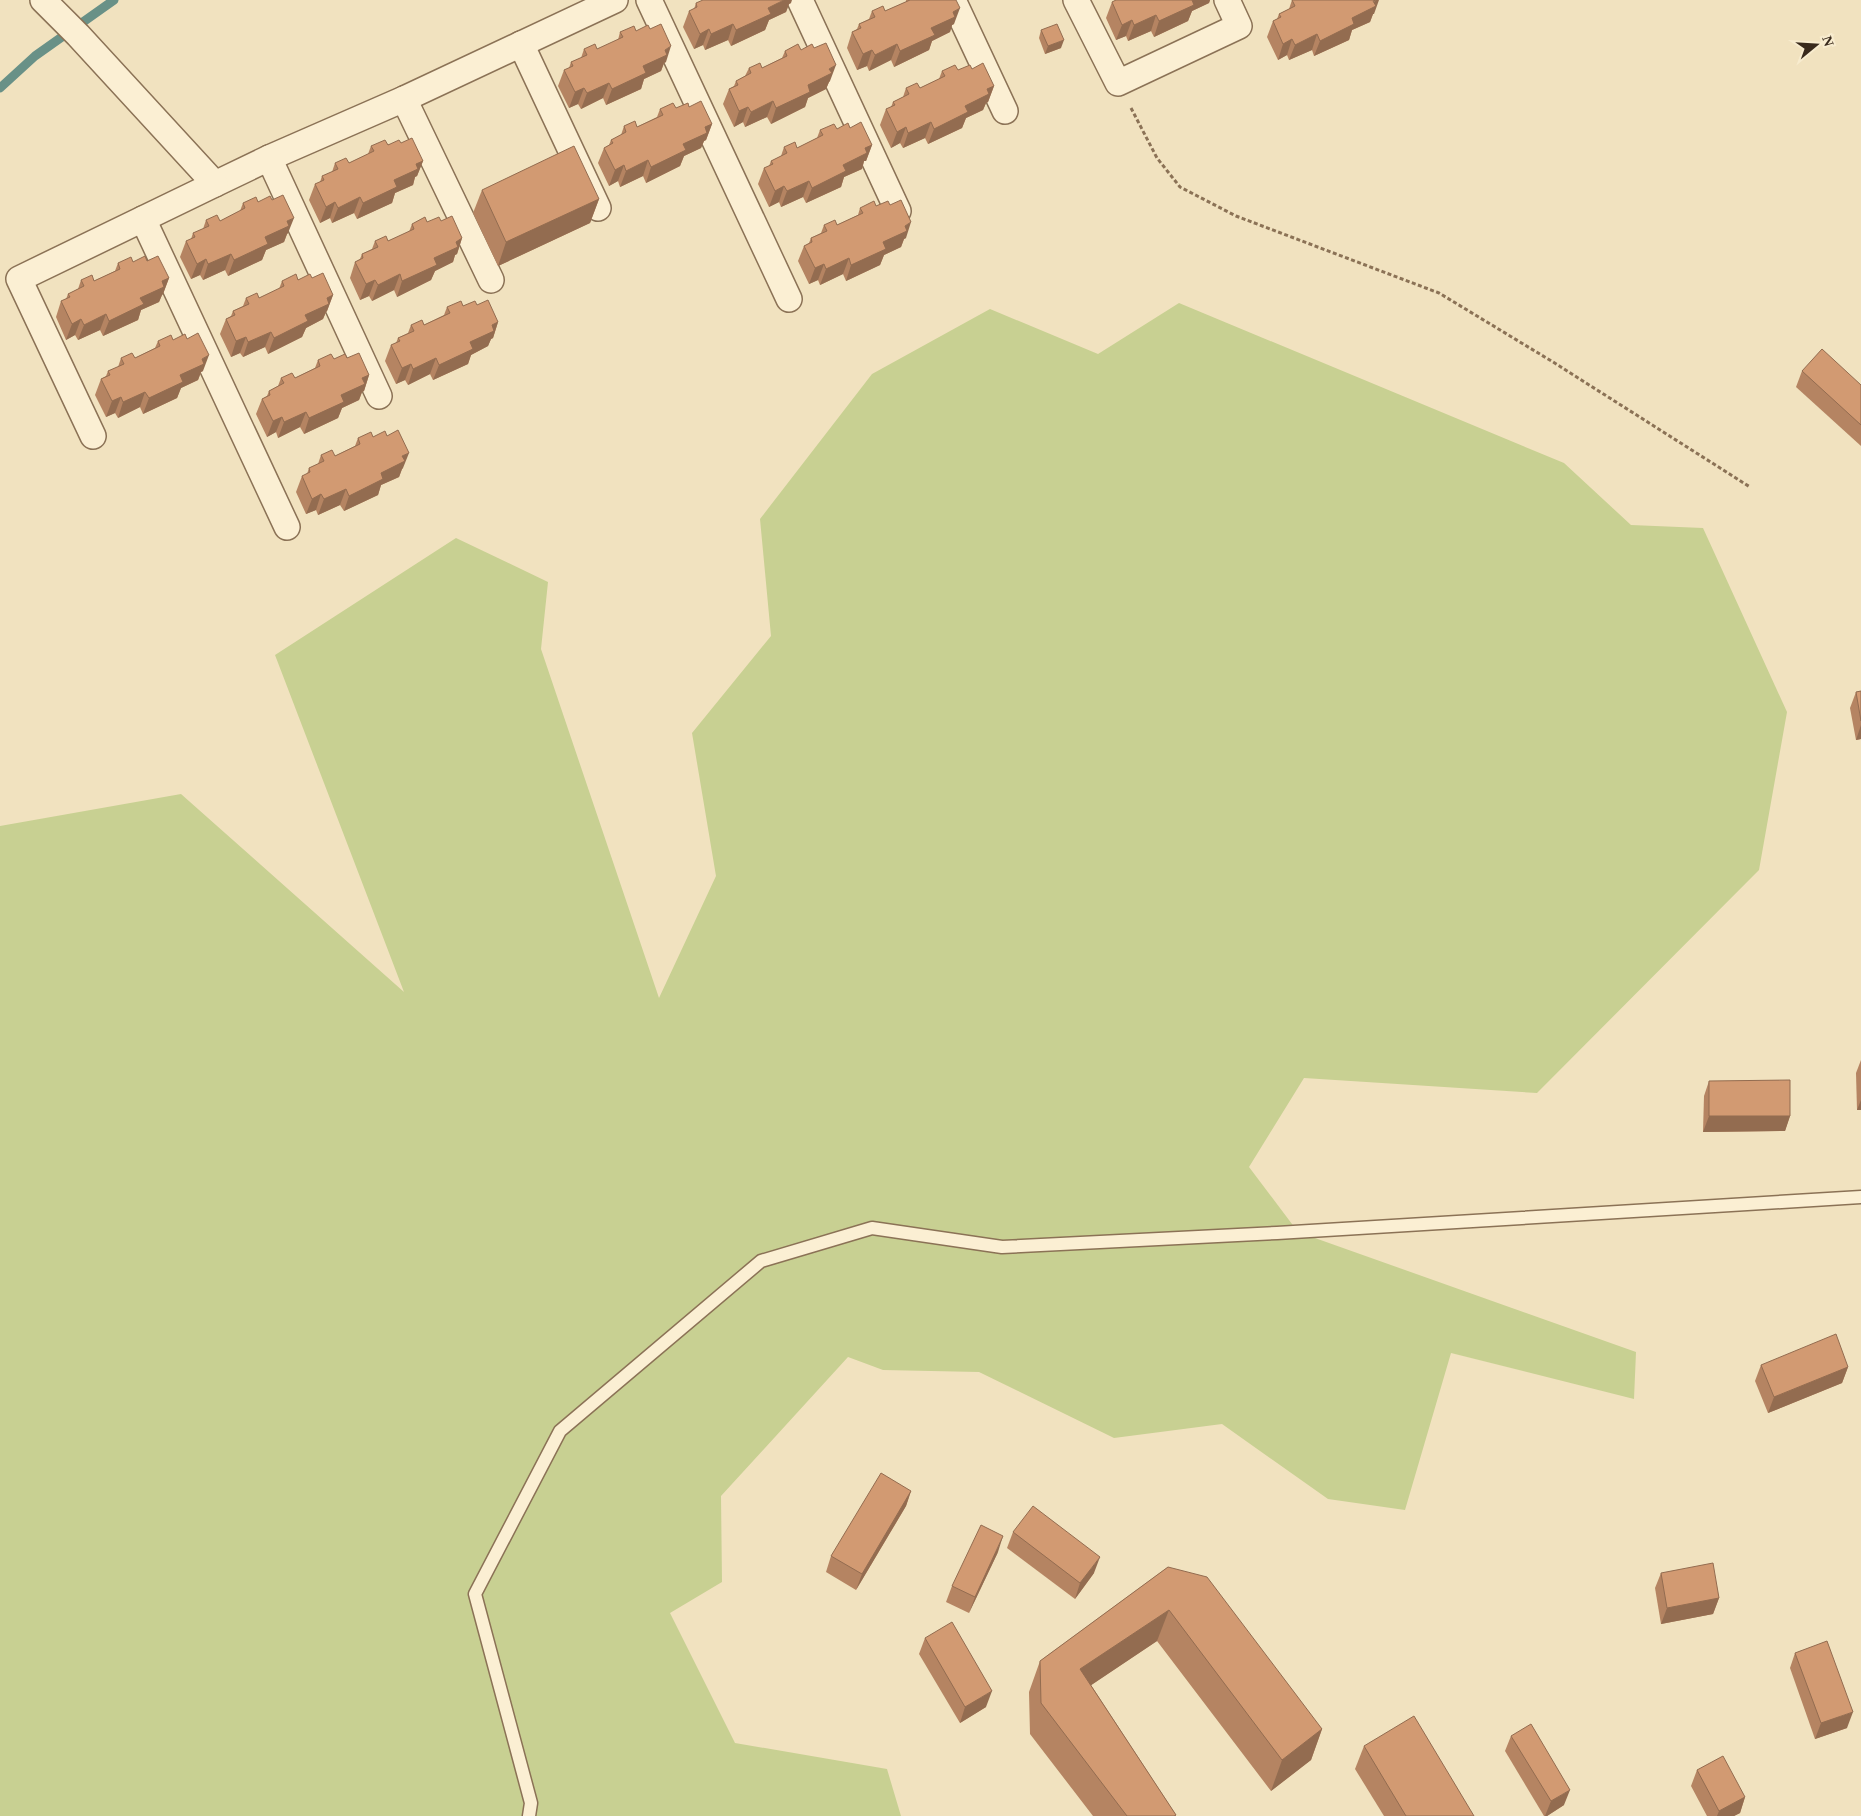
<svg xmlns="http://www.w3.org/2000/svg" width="1861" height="1816" viewBox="0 0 1861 1816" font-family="Georgia,serif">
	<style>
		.green { fill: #c8d092 }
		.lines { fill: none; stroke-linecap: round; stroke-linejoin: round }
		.stream { stroke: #699187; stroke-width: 9 }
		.lane-casing { stroke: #8b7256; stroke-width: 15 }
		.street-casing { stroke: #8b7256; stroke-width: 28 }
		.path { stroke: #8b7256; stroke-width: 3; stroke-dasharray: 4 2.5; stroke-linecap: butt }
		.lane { stroke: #fbefd3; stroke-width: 12 }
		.street { stroke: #fbefd3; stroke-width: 25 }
		.wall { fill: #b58462 }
		.shaded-wall { fill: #936c50 }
		.building { fill: #d29a72; stroke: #936c50 }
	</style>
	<rect width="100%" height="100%" fill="#f1e2bf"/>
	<polygon class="green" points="1179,303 1564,463 1631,525 1703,528 1787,712 1759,870 1537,1093 1304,1078 1249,1167 1298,1232 1636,1352 1634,1399 1451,1353 1405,1510 1328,1499 1222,1424 1114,1438 979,1372 883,1370 848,1357 721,1496 722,1582 670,1613 735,1743 887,1769 901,1816 0,1816 0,826 181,794 404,992 275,655 456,538 548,582 541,649 659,998 716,876 692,733 771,636 760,519 872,374 990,309 1098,354"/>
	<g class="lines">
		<polyline class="stream" points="0,88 35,56 114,0"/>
		<defs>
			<polyline id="lane" points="529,1816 531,1803 475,1594 560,1431 761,1261 872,1228 1002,1247 1277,1233 1861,1197"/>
			<g id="street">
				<polyline points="43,0 78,35 215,184 269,158 404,99 615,0"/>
				<polyline points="649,0 789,299"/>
				<polyline points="800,0 898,211"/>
				<polyline points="953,0 1005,111"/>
				<polyline points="1076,0 1118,83 1239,26 1227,0"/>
				<polyline points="521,44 598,208"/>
				<polyline points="404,99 491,280"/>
				<polyline points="269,158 379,396"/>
				<polyline points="143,219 287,527"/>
				<polyline points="93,436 19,279 215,184"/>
			</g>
		</defs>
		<use href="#lane" class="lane-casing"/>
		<use href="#street" class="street-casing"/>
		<polyline class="path" points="1131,108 1157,158 1180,187 1236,216 1439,293 1553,362 1750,487"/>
		<use href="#lane" class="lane"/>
		<use href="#street" class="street"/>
	</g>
	<g class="wall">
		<polygon points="906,0 956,0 954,24 952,25 950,32 932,41 929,50 894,67 891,60 869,71 867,66 857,70 847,48 852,32 857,29 859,24 869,19 872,11 885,11 906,2"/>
		<polygon points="1116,0 1210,0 1209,3 1192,11 1188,21 1154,37 1151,31 1128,41 1126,36 1116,40 1106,18 1112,2"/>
		<polygon points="1292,0 1374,14 1373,14 1370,22 1352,30 1349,40 1314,56 1312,50 1289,60 1287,55 1278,60 1267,37 1273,21 1277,19 1279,14 1289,9"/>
		<polygon points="696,3 791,3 789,4 786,12 769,20 765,30 731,46 728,40 705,50 703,45 694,49 683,27 689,11 694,9"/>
		<polygon points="1041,30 1061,48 1045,54 1039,38"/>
		<polygon points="636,31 666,62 664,63 661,71 644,79 641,89 606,105 603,98 581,109 578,104 569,108 558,86 564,70 569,68 571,62 581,58 584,49 597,49 618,40 620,32"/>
		<polygon points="801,50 830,81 829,82 826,89 808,98 805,107 771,124 767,117 745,127 743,122 734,127 723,104 729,89 734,86 736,81 745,76 749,68 762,68 782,58 785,51"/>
		<polygon points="972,69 994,86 988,102 986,103 983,110 966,118 962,128 928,144 925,138 903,148 900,143 891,148 880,125 886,109 891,107 893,102 903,97 906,88 920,88 939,79 942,71"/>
		<polygon points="689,107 712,124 706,140 704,141 701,148 684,156 680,166 646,183 643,176 620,187 618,181 609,186 598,163 604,148 609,145 611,140 621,135 624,126 637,127 657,117 660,109"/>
		<polygon points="850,128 872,145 866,161 864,161 862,169 844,177 841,187 806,203 803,197 781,207 779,202 769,207 758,184 764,168 769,166 771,161 781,156 784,147 797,148 817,138 820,130"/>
		<polygon points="401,143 423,161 417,176 415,177 413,185 395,193 392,203 357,219 354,213 332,223 330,218 320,223 309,200 315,184 320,182 322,176 332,172 335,163 349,163 368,154 371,146"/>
		<polygon points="482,190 599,199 590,223 498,266 473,213"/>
		<polygon points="258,202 288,233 287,234 284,242 266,250 262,260 228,276 225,270 203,280 200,275 191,279 180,257 186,241 191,239 193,233 203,229 206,220 220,221 240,211 243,203"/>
		<polygon points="876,206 906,238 904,239 901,247 884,255 880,265 846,281 843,274 820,285 818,280 809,284 798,261 804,246 809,243 811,238 821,233 824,225 837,225 858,215 860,208"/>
		<polygon points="441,221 462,238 457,254 455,255 453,262 435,271 431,280 397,297 394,290 372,301 369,296 360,300 350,278 355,262 360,259 362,254 372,249 375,241 388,241 409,232 412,224"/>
		<polygon points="147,261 169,278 163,294 162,295 159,302 141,310 138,320 103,336 100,330 78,340 75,335 66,340 56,317 61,301 66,299 68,294 78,289 81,280 94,281 115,271 118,263"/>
		<polygon points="312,278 333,295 327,311 326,312 323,319 306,328 302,337 268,354 265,347 243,357 240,353 231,357 220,334 226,319 231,316 233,311 243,306 246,298 259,298 279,289 282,281"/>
		<polygon points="477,305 498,322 493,338 491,339 488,346 471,355 468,364 433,380 430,374 408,385 405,380 396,384 385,361 391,345 396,343 398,338 408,333 411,325 424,325 444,315 447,307"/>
		<polygon points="173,340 203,371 201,372 198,380 181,388 177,398 143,414 140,407 118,418 115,413 106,417 95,395 101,379 106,376 108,371 118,367 121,358 135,358 155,348 158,341"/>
		<polygon points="347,358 369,375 364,391 362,392 359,400 342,408 338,418 304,434 300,427 278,438 276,432 267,437 256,414 262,399 267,396 269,391 278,386 281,378 295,378 315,368 318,360"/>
		<polygon points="1802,371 1861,385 1861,446 1796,387"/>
		<polygon points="373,437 403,468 402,469 399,477 381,485 378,495 344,511 340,505 318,515 316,510 306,514 296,492 302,476 307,474 309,468 318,464 321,455 335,456 355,446 358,438"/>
		<polygon points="1861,691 1861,739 1856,740 1850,708 1856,692"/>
		<polygon points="1861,1060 1861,1110 1857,1110 1856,1073"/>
		<polygon points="1709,1081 1790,1116 1785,1131 1703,1132 1704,1096"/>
		<polygon points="1761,1365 1848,1367 1842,1383 1768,1413 1755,1381"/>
		<polygon points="911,1491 906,1506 856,1590 826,1572 831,1556"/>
		<polygon points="1013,1532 1094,1573 1075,1599 1007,1548"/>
		<polygon points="998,1552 969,1613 946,1602 952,1586"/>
		<polygon points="1168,1567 1322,1729 1311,1760 1271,1791 1157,1641 1091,1685 1176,1815 1176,1816 1093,1816 1030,1734 1029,1692 1040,1661"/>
		<polygon points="1661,1573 1719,1598 1713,1614 1661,1624 1655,1588"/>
		<polygon points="925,1638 986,1707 960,1723 919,1654"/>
		<polygon points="1795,1653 1847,1728 1815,1739 1790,1668"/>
		<polygon points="1511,1736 1564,1805 1547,1816 1544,1816 1505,1751"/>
		<polygon points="1364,1746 1474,1816 1384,1816 1355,1769"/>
		<polygon points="1697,1770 1745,1797 1740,1813 1734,1816 1707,1816 1691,1786"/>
	</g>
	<g class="shaded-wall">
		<polygon points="784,0 792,0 791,3 789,4 786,12 769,20 765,30 731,46 736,30 768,8"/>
		<polygon points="1190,0 1210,0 1209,3 1192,11 1188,21 1154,37 1159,21"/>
		<polygon points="1376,0 1379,0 1374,14 1373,14 1370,22 1352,30 1349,40 1314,56 1320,41"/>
		<polygon points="960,8 954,24 952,25 950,32 932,41 929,50 894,67 900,51 953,12"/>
		<polygon points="1156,15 1151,31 1128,41 1134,25"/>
		<polygon points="1132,20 1126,36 1116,40 1122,25"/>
		<polygon points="733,24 728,40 705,50 711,34"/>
		<polygon points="709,29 703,45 694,49 700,34"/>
		<polygon points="1317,34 1312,50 1289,60 1295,45"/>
		<polygon points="1292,39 1287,55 1278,60 1283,44"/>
		<polygon points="1064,40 1061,48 1045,54 1048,46"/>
		<polygon points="897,44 891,60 869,71 875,55"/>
		<polygon points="671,46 666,62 664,63 661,71 644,79 641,89 606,105 612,89 665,50"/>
		<polygon points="872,50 867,66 857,70 863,54"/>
		<polygon points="836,65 830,81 829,82 826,89 808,98 805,107 771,124 776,108 829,69"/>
		<polygon points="609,83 603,98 581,109 587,93"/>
		<polygon points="994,86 988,102 986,103 983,110 966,118 962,128 928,144 934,129 987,89"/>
		<polygon points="584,88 578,104 569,108 575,92"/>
		<polygon points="773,101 767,117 745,127 751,112"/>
		<polygon points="748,107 743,122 734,127 739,111"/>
		<polygon points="931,122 925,138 903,148 908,133"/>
		<polygon points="712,124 706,140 704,141 701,148 684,156 680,166 646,183 651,167 705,127"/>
		<polygon points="906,127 900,143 891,148 897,132"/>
		<polygon points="872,145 866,161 864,161 862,169 844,177 841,187 806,203 812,188 865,148"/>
		<polygon points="648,160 643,176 620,187 626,171"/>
		<polygon points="423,161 417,176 415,177 413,185 395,193 392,203 357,219 363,203 416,164"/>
		<polygon points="624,165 618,181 609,186 615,170"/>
		<polygon points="809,181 803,197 781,207 787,191"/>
		<polygon points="784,186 779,202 769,207 775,191"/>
		<polygon points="360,197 354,213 332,223 338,208"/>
		<polygon points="599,199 590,223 498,266 506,242"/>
		<polygon points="335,202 330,218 320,223 326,207"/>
		<polygon points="294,218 288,233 287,234 284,242 266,250 262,260 228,276 234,260 287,221"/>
		<polygon points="911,222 906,238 904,239 901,247 884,255 880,265 846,281 851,265 905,226"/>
		<polygon points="462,238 457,254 455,255 453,262 435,271 431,280 397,297 402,281 456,242"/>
		<polygon points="231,254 225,270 203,280 208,264"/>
		<polygon points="849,258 843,274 820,285 826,269"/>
		<polygon points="206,259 200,275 191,279 197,264"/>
		<polygon points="824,264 818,280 809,284 815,268"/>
		<polygon points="400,274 394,290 372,301 378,285"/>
		<polygon points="169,278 163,294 162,295 159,302 141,310 138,320 103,336 109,321 162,281"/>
		<polygon points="375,280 369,296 360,300 366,284"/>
		<polygon points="333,295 327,311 326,312 323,319 306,328 302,337 268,354 274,338 327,298"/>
		<polygon points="106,314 100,330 78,340 84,325"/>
		<polygon points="81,319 75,335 66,340 72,324"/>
		<polygon points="498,322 493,338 491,339 488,346 471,355 468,364 433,380 439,365 470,342 492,325"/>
		<polygon points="271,332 265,347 243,357 248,342"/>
		<polygon points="246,337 240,353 231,357 236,341"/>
		<polygon points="209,355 203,371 201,372 198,380 181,388 177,398 143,414 149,398 202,359"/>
		<polygon points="436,358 430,374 408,385 413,369"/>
		<polygon points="411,364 405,380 396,384 402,368"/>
		<polygon points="369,375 364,391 362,392 359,400 342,408 338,418 304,434 309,418 362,378"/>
		<polygon points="145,392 140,407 118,418 123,402"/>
		<polygon points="121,397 115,413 106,417 112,401"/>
		<polygon points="306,412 300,427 278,438 284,422"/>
		<polygon points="282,417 276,432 267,437 273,421"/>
		<polygon points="409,453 403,468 402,469 399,477 381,485 378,495 344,511 349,496 402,456"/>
		<polygon points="346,489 340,505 318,515 324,499"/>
		<polygon points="321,494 316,510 306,514 312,499"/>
		<polygon points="1861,725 1861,739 1856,740"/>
		<polygon points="1861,1100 1861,1110 1857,1110"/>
		<polygon points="1709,1116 1790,1116 1785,1131 1703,1132"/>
		<polygon points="1848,1367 1842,1383 1768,1413 1774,1397"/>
		<polygon points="911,1491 906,1506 856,1590 862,1574"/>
		<polygon points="1003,1536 998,1552 969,1613 975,1597"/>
		<polygon points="1100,1557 1094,1573 1075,1599 1080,1583"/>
		<polygon points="1719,1598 1713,1614 1661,1624 1667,1608"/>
		<polygon points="1169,1610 1157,1641 1069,1700 1080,1669"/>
		<polygon points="992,1691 986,1707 960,1723 965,1707"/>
		<polygon points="1853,1712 1847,1728 1815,1739 1821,1723"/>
		<polygon points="1322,1729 1311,1760 1271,1791 1282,1760"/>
		<polygon points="1570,1790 1564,1805 1547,1816 1545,1816 1551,1801"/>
		<polygon points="1745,1797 1740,1813 1734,1816 1717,1816 1719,1811"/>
	</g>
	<g class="building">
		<polygon points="703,0 784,0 768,8 771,14 736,30 733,24 711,34 709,29 700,34 689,11 697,7 696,3"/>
		<polygon points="910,0 956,0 960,8 953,12 955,17 931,28 935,35 900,51 897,44 875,55 872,50 863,54 852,32 861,28 859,24 875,17 872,11 883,6 885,11"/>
		<polygon points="1116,0 1192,0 1194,5 1159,21 1156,15 1134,25 1132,20 1122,25 1112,2"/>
		<polygon points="1292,0 1376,0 1373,1 1376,6 1352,18 1354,24 1320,41 1317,34 1295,45 1292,39 1283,44 1273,21 1281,17 1279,14 1295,6"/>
		<polygon points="661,24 671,46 665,50 667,55 643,66 646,73 612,89 609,83 587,93 584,88 575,92 564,70 573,66 571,62 587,55 584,49 595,44 597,49 623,37 620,32 634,26 636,31 648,25 650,29"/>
		<polygon points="1057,24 1064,40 1048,46 1041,30"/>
		<polygon points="826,43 836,65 829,69 832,73 808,85 810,92 776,108 773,101 751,112 748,107 739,111 729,89 738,85 736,81 751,73 749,68 760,63 762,68 787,56 785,51 798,44 801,50 812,44 814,48"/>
		<polygon points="983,63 994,86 987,89 989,94 965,106 968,112 934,129 931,122 908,133 906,127 897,132 886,109 895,105 893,102 909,94 906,88 917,83 920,88 945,76 942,71 955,65 958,70 970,65 972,69"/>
		<polygon points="701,101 712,124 705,127 707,133 683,144 686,150 651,167 648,160 626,171 624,165 615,170 604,148 613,143 611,140 626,132 624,126 635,121 637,127 663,115 660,109 673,103 676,108 688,103 689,107"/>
		<polygon points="861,122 872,145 865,148 867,153 843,165 846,171 812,188 809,181 787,191 784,186 775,191 764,168 773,164 771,161 787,153 784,147 795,142 797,148 823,135 820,130 834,124 837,129 848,123 850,128"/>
		<polygon points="412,138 423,161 416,164 418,169 394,180 397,187 363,203 360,197 338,208 335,202 326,207 315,184 324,180 322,176 338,169 335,163 346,158 349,163 374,151 371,146 385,140 388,145 399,140 401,143"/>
		<polygon points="574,146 599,199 506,242 482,190"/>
		<polygon points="283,195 294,218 287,221 289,226 265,237 268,244 234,260 231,254 208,264 206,259 197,264 186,241 195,237 193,233 209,226 206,220 217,215 220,221 245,208 243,203 256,197 258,202 270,196 272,200"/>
		<polygon points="901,200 911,222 905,226 907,231 883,242 886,249 851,265 849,258 826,269 824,264 815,268 804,246 812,242 811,238 827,231 824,225 835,220 837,225 863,213 860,208 874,201 876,206 888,201 890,205"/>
		<polygon points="452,216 462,238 456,242 458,247 434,258 437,265 402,281 400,274 378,285 375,280 366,284 355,262 363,258 362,254 378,247 375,241 386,236 388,241 414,229 412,224 425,217 427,222 439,217 441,221"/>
		<polygon points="145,256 147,261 158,256 169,278 162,281 164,287 140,298 144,304 109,321 106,314 84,325 81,319 72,324 61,301 70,297 68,294 84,286 81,280 92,275 94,281 120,269 118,263 131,257 133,262"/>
		<polygon points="323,273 333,295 327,298 329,304 305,315 308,321 274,338 271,332 248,342 246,337 236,341 226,319 235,315 233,311 249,304 246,298 257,293 259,298 284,286 282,281 296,274 298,280 310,274 312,278"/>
		<polygon points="488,300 498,322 492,325 494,331 470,342 473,349 439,365 436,358 413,369 411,364 402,368 391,345 400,341 398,338 414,331 411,325 422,320 424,325 450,313 447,307 461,301 463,306 475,301 477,305"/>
		<polygon points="198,333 209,355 202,359 204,364 180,375 183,382 149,398 145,392 123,402 121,397 112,401 101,379 110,375 108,371 124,364 121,358 132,353 135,358 160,346 158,341 171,335 173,340 185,334 187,339"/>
		<polygon points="1822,349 1861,385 1861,425 1802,371"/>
		<polygon points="359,353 369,375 362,378 365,384 341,395 344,402 309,418 306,412 284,422 282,417 273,421 262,399 270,395 269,391 284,383 281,378 292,373 295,378 320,366 318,360 331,354 334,359 345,354 347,358"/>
		<polygon points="398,430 409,453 402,456 405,461 381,473 383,479 349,496 346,489 324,499 321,494 312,499 302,476 310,472 309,468 324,461 321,455 332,450 335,456 360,444 358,438 371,432 373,437 385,431 387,436"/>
		<polygon points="1861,691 1861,721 1856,692"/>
		<polygon points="1790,1080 1790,1116 1709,1116 1709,1081"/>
		<polygon points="1836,1334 1848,1367 1774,1397 1761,1365"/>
		<polygon points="881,1473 911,1491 862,1574 831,1556"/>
		<polygon points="1033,1506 1100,1557 1080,1583 1013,1532"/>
		<polygon points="981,1525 1003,1536 975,1597 952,1586"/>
		<polygon points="1713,1563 1719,1598 1667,1608 1661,1573"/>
		<polygon points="1168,1567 1207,1577 1322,1729 1282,1760 1169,1610 1080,1669 1176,1815 1174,1816 1127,1816 1041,1703 1040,1661"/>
		<polygon points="952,1622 992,1691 965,1707 925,1638"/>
		<polygon points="1827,1641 1853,1712 1821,1723 1795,1653"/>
		<polygon points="1414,1716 1474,1816 1406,1816 1364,1746"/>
		<polygon points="1531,1724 1570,1790 1551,1801 1511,1736"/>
		<polygon points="1723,1756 1745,1797 1719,1811 1697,1770"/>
	</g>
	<g transform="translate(1816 45) rotate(72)" stroke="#f8eccf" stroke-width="4" paint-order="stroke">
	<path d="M0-4L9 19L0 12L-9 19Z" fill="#392a1c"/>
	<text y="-8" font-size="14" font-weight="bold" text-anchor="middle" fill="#392a1c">N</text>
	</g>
</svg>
